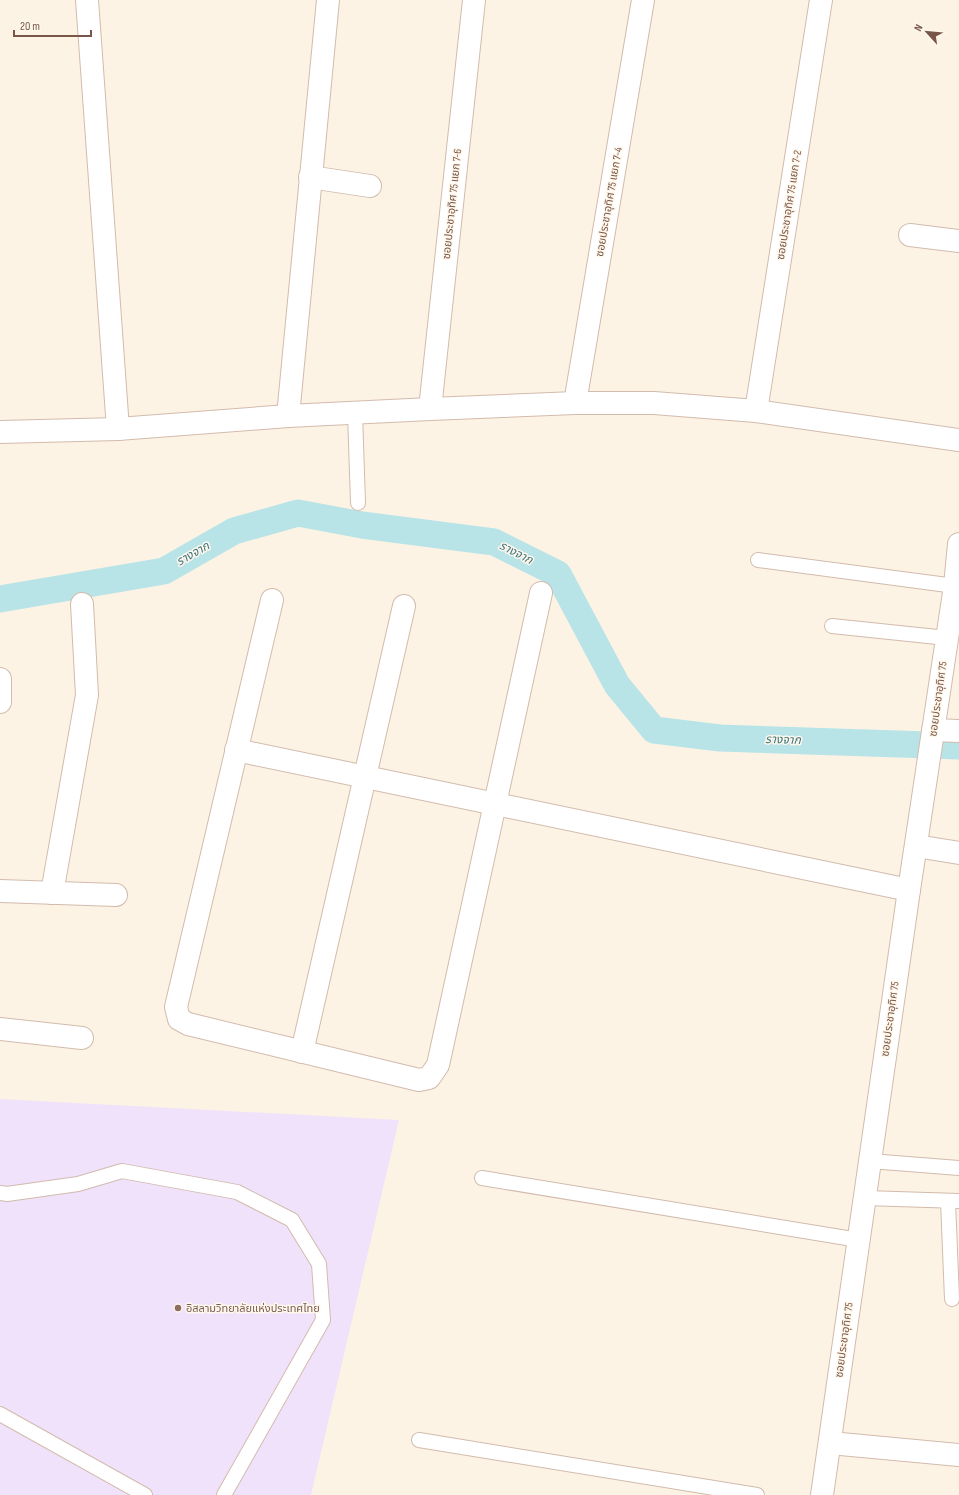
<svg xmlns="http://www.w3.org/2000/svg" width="959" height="1495" viewBox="0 0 959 1495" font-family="'Sofia Sans Condensed','Noto Sans Thai',sans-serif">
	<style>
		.education { fill: #f0e2fa }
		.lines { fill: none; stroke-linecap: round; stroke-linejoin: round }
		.canal { stroke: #b8e4e8; stroke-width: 27 }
		.service-casing { stroke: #d2bbad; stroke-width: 16 }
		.minor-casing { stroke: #d2bbad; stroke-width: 24 }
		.service { stroke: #fff; stroke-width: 14 }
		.minor { stroke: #fff; stroke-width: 22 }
		.education-dot { fill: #8d6e63; stroke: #fff7ec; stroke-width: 1.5 }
		.labels { text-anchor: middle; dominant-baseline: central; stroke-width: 3; stroke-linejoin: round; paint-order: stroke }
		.street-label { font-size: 11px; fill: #785749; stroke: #fff7ec }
		.education-label { font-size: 11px; fill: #785e54; stroke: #fff7ec; text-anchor: start }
		.water-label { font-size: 12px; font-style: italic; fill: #3c767e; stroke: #fff7ec }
	</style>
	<rect width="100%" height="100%" fill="#fdf3e5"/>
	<polygon class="education" points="0,1099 399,1120 311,1495 0,1495"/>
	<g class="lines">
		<polyline class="canal" points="0,599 164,571 234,531 298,513 362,525 494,542 558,574 617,685 654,730 720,738 959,746"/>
		<defs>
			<g id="service">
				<polyline points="355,413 358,503"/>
				<polyline points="758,560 955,586"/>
				<polyline points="832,626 947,638"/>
				<polyline points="870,1161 959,1168"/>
				<polyline points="482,1178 859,1240"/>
				<polyline points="0,1193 7,1194 78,1184 122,1171 237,1192 292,1220 319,1264 323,1320 224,1495"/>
				<polyline points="865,1198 959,1201"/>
				<polyline points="948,1201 952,1299"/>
				<polyline points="0,1414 145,1495"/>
				<polyline points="419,1440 757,1495"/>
			</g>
			<g id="minor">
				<polyline points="87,0 118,429"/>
				<polyline points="310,177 370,186"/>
				<polyline points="910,235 959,241"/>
				<polyline points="575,403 643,0"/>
				<polyline points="430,409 474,0"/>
				<polyline points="756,411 821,0"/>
				<polyline points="288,416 328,0"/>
				<polyline points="0,432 118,429 288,416 430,409 575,403 654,403 756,411 959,440"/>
				<polyline points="272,600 176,1007 179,1019 188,1024 419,1080 429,1078 438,1065 541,593"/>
				<polyline points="0,679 0,702"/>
				<polyline points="933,730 959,731"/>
				<polyline points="236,750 909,890"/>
				<polyline points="916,846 959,853"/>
				<polyline points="0,891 116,895"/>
				<polyline points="52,893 87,695 82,604"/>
				<polyline points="0,1029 82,1038"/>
				<polyline points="302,1052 404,606"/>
				<polyline points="830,1443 959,1455"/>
				<polyline points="822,1495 909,890 955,586 959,544"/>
			</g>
		</defs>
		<use href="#service" class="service-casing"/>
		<use href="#minor" class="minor-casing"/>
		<use href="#service" class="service"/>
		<use href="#minor" class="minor"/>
	</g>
	<circle class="education-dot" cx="178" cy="1308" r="4"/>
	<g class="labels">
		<g class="street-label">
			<text transform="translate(609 202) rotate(-80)">ซอยประชาอุทิศ 75 แยก 7-4</text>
			<text transform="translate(452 204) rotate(-84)">ซอยประชาอุทิศ 75 แยก 7-6</text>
			<text transform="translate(789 205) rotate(-81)">ซอยประชาอุทิศ 75 แยก 7-2</text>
			<text transform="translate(938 699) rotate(-82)">ซอยประชาอุทิศ 75</text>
			<text transform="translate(890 1019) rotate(-82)">ซอยประชาอุทิศ 75</text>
			<text transform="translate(844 1340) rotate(-82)">ซอยประชาอุทิศ 75</text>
		</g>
		<g class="education-label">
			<text x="186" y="1308">อิสลามวิทยาลัยแห่งประเทศไทย</text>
		</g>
		<g class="water-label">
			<text transform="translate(516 553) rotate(27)">รางจาก</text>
			<text transform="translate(193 554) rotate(-30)">รางจาก</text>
			<text transform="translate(783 740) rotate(2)">รางจาก</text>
		</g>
	</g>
	<g transform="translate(927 32) rotate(297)" stroke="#fff7ec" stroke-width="3" paint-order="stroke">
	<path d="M0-3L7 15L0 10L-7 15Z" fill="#785749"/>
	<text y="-6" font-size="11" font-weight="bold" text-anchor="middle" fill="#785749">N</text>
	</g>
	<path d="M14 30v6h77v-6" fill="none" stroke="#785749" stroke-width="2"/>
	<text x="20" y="30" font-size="12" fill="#785749" stroke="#fff7ec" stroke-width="3" paint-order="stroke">20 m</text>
</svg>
